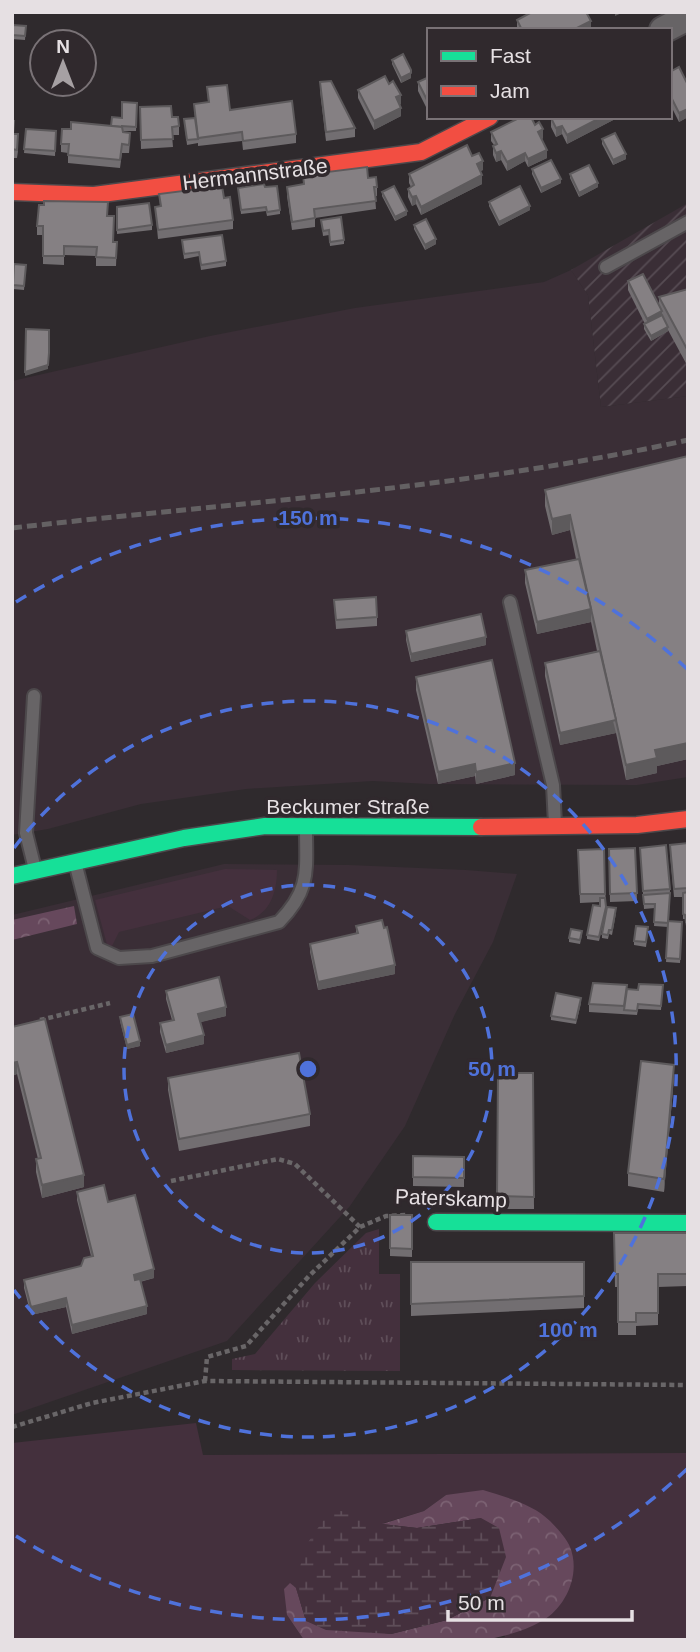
<svg xmlns="http://www.w3.org/2000/svg" width="700" height="1652" viewBox="0 0 700 1652" font-family="Arial,sans-serif">
	<style>
		.built { fill: #3a2e36 }
		.industrial { fill: url(#industrial-furrows) }
		.grass { fill: #44303d }
		.forest { fill: url(#forest-crowns) }
		.wetland { fill: url(#wetland-marsh) }
		.park { fill: url(#park-tufts) }
		.lines { fill: none; stroke-linecap: round; stroke-linejoin: round }
		.lane-casing { stroke: #4c484b; stroke-width: 16 }
		.street-casing { stroke: #4c484b; stroke-width: 30 }
		.fast-casing { stroke: #4c484b; stroke-width: 19 }
		.jam-casing { stroke: #4c484b; stroke-width: 19 }
		.path { stroke: #696668; stroke-width: 4.5; stroke-dasharray: 5 3.5; stroke-linecap: butt }
		.lane { stroke: #676466; stroke-width: 12 }
		.street { stroke: #676466; stroke-width: 26 }
		.fast { stroke: #16e098; stroke-width: 16 }
		.jam { stroke: #f24e42; stroke-width: 16 }
		.rail { stroke: #646163; stroke-width: 5; stroke-dasharray: 10 5; stroke-linecap: butt }
		.wall { fill: #726e71 }
		.shaded-wall { fill: #5d5a5c }
		.building { fill: #858083; stroke: #5d5a5c; stroke-width: 2 }
		.ring { fill: none; stroke: #4f72db; stroke-width: 3.5; stroke-dasharray: 12 9 }
		.labels { text-anchor: middle; dominant-baseline: central; stroke-width: 7; stroke-linejoin: round; paint-order: stroke }
		.street-label { font-size: 21px; fill: #e6e0e3; stroke: #30292d }
		.centre { fill: #4f72db; stroke: #30292d; stroke-width: 3.5 }
		.ring-label { font-size: 21px; text-anchor: middle; font-weight: bold; fill: #4f72db; stroke: #30292d; stroke-width: 7; stroke-linejoin: round; paint-order: stroke }
	</style>
	<defs>
		<pattern id="industrial-furrows" width="10" height="10" patternUnits="userSpaceOnUse" patternTransform="scale(1.75)"><rect width="10" height="10" fill="#3a2e36"/><path d="M-1 1l2-2M0 10L10 0M9 11l2-2" fill="none" stroke="#564c53"/></pattern>
		<pattern id="forest-crowns" width="20" height="18" patternUnits="userSpaceOnUse" patternTransform="scale(1.75)"><rect width="20" height="18" fill="#66485c"/><path d="M2 6a3 3 0 1 1 6 0M12 15a3 3 0 1 1 6 0" fill="none" stroke="#7c6273"/></pattern>
		<pattern id="wetland-marsh" width="20" height="14" patternUnits="userSpaceOnUse" patternTransform="scale(1.75)"><rect width="20" height="14" fill="#44303d"/><path d="M1 5h8M5 5V1M11 12h8M15 12V8" fill="none" stroke="#5f4e59"/></pattern>
		<pattern id="park-tufts" width="24" height="20" patternUnits="userSpaceOnUse" patternTransform="scale(1.75)"><rect width="24" height="20" fill="#44303d"/><path d="M3 7l-1-3M5 7V3M7 7l1-3M15 17l-1-3M17 17v-4M19 17l1-3" fill="none" stroke="#5f4e59"/></pattern>
	</defs>
	<rect width="100%" height="100%" fill="#2f2a2d"/>
	<g class="built">
		<polygon points="571,270 588,295 601,407 688,396 688,777 637,785 429,784 373,781 246,789 141,804 48,829 12,835 12,381 210,336 355,308 544,282"/>
		<polygon points="224,864 349,865 466,870 517,874 493,942 455,1014 405,1126 350,1206 227,1341 12,1415 12,915"/>
	</g>
	<polygon class="industrial" points="688,203 688,396 601,407 588,295 571,270"/>
	<g class="grass">
		<path d="M225 869 277 870C277 891 271 912 250 920L228 906 119 932 109 952 95 900Z"/>
		<polygon points="196,1423 203,1455 688,1453 688,1640 481,1640 505,1637 446,1495 424,1511 384,1523 287,1615 304,1640 12,1640 12,1443"/>
	</g>
	<g class="forest">
		<polygon points="74,906 77,924 12,940 12,920"/>
		<path d="M483 1490C505 1497 533 1504 550 1521 557 1528 567 1539 570 1547 581 1574 566 1607 542 1621 523 1632 502 1637 481 1640H304L287 1615 284 1589 290 1583 296 1588 306 1621 391 1634 447 1620 490 1597 481 1518 417 1528 382 1524 424 1511 446 1495Z"/>
	</g>
	<polygon class="wetland" points="340,1511 357,1513 382,1524 417,1528 481,1518 499,1528 506,1557 490,1598 447,1620 391,1634 326,1630 306,1621 296,1588 304,1548 327,1515"/>
	<polygon class="park" points="379,1229 379,1274 400,1274 400,1371 232,1370 232,1359 255,1354 315,1283 366,1233"/>
	<g class="lines">
		<defs>
			<g id="lane">
				<polyline points="606,267 688,222"/>
				<polyline points="510,602 553,785 555,824"/>
				<polyline points="34,696 26,833 35,869"/>
				<path d="M76 866 97 948 119 958 152 956 279 922C311 889 306 871 306 828"/>
			</g>
			<polyline id="street" points="663,30 688,17"/>
			<g id="fast">
				<polyline points="12,876 184,838 265,826 481,827"/>
				<polyline points="436,1222 688,1223"/>
			</g>
			<g id="jam">
				<polyline points="12,192 94,195 421,152 490,117"/>
				<polyline points="481,827 637,825 688,819"/>
			</g>
		</defs>
		<use href="#lane" class="lane-casing"/>
		<use href="#street" class="street-casing"/>
		<use href="#fast" class="fast-casing"/>
		<use href="#jam" class="jam-casing"/>
		<g class="path">
			<polyline points="40,1020 110,1003"/>
			<polyline points="171,1181 278,1159 295,1164 360,1227"/>
			<polyline points="205,1381 207,1357 246,1346 309,1276 360,1227 386,1216 407,1215"/>
			<polyline points="12,1427 92,1403 205,1381 688,1385"/>
		</g>
		<use href="#lane" class="lane"/>
		<use href="#street" class="street"/>
		<use href="#fast" class="fast"/>
		<use href="#jam" class="jam"/>
		<path class="rail" d="M12 528C238 502 466 489 688 440"/>
	</g>
	<g class="wall">
		<polygon points="517,20 591,30 517,30"/>
		<polygon points="12,25 26,26 25,40 12,39"/>
		<polygon points="392,60 411,74 411,78 401,83 392,64"/>
		<polygon points="670,72 688,85 688,117 679,122 670,104"/>
		<polygon points="429,77 429,113 418,91 418,82"/>
		<polygon points="320,82 355,128 355,137 326,141 320,91"/>
		<polygon points="207,87 230,110 296,134 296,143 243,150 242,141 198,146 198,143 187,145 184,119 195,118 194,104 208,102"/>
		<polygon points="358,90 401,104 399,105 401,116 374,130 358,98"/>
		<polygon points="137,103 136,131 123,131 130,141 129,153 122,153 120,168 68,163 68,153 61,152 61,144 71,129 111,126 122,118"/>
		<polygon points="140,107 172,117 179,126 179,135 172,135 173,147 141,149"/>
		<polygon points="553,117 619,117 567,144 562,134 556,137 551,127 551,118"/>
		<polygon points="12,121 14,134 18,151 17,158 12,158"/>
		<polygon points="26,129 56,131 55,156 24,153"/>
		<polygon points="491,132 543,138 542,139 547,158 528,167 525,161 507,171 501,160 496,162 493,155 493,146 494,145 491,141"/>
		<polygon points="602,139 626,159 613,165 602,144"/>
		<polygon points="472,156 483,170 480,171 482,184 421,215 416,204 412,206 408,197 408,189 411,187 409,183 409,174"/>
		<polygon points="532,169 561,183 541,193 532,174"/>
		<polygon points="570,174 598,187 579,197 570,178"/>
		<polygon points="303,175 368,178 377,187 377,196 375,196 376,209 315,218 315,227 292,230 287,196 287,187 303,185"/>
		<polygon points="265,187 280,210 280,214 267,216 266,211 241,214 238,188"/>
		<polygon points="382,192 407,215 395,221 382,196"/>
		<polygon points="159,194 224,198 233,220 233,229 158,239 155,207 160,206"/>
		<polygon points="489,202 530,210 499,226 489,206"/>
		<polygon points="117,207 152,225 152,230 117,234"/>
		<polygon points="108,216 113,242 117,242 116,266 96,266 96,256 64,255 64,265 43,264 43,235 37,235 37,226"/>
		<polygon points="321,220 344,240 344,244 330,246 329,235 323,236"/>
		<polygon points="414,225 436,244 425,250 414,229"/>
		<polygon points="182,240 226,261 226,266 201,270 199,256 184,259"/>
		<polygon points="14,264 26,265 24,290 13,289"/>
		<polygon points="628,281 659,306 659,297 688,289 688,367 668,330 668,331 651,341 644,329 644,324 645,324 628,290"/>
		<polygon points="688,456 688,759 657,766 657,773 626,780 616,733 560,745 545,676 545,663 597,651 591,622 537,634 525,583 525,570 576,559 570,530 552,535 545,506 545,490"/>
		<polygon points="334,600 377,617 377,626 336,629"/>
		<polygon points="406,631 486,645 411,662 406,640"/>
		<polygon points="416,677 515,775 476,784 475,776 438,784 416,690"/>
		<polygon points="688,843 688,927 686,926 685,919 683,919 683,897 674,897 670,854 670,845"/>
		<polygon points="635,848 637,901 610,902 609,849"/>
		<polygon points="640,848 670,889 669,921 682,922 680,963 666,962 668,927 654,926 655,908 644,909"/>
		<polygon points="604,849 606,911 599,941 587,939 587,935 600,906 600,902 580,903 578,850"/>
		<polygon points="616,913 612,935 609,934 608,939 602,938 602,934"/>
		<polygon points="356,926 395,974 318,990 310,952 310,944 356,934"/>
		<polygon points="648,932 646,947 634,945 634,941"/>
		<polygon points="582,935 580,944 569,942 569,938"/>
		<polygon points="663,985 661,1010 638,1009 637,1015 589,1012 589,1004 627,989 638,990"/>
		<polygon points="166,991 226,1016 200,1022 204,1044 166,1053 160,1032 160,1023 172,1020 166,999"/>
		<polygon points="581,1003 576,1024 551,1020 551,1016"/>
		<polygon points="120,1017 140,1046 127,1049 120,1021"/>
		<polygon points="12,1027 84,1187 42,1198 36,1172 36,1159 38,1159 17,1074 12,1076"/>
		<polygon points="498,1073 533,1073 534,1209 497,1209"/>
		<polygon points="674,1077 664,1192 628,1186 628,1173"/>
		<polygon points="168,1078 310,1114 310,1126 179,1151 168,1090"/>
		<polygon points="413,1156 464,1157 464,1187 413,1186"/>
		<polygon points="77,1192 108,1202 154,1278 140,1282 147,1314 72,1334 66,1307 31,1315 24,1288 24,1280 81,1266 91,1256 77,1200"/>
		<polygon points="390,1215 412,1215 412,1257 390,1256"/>
		<polygon points="614,1233 688,1233 688,1286 658,1287 658,1325 636,1326 636,1335 618,1335 618,1287 615,1287"/>
		<polygon points="411,1262 584,1262 584,1308 411,1316"/>
	</g>
	<g class="shaded-wall">
		<polygon points="615,12 624,12 615,16"/>
		<polygon points="591,21 591,30 573,30"/>
		<polygon points="411,73 411,78 401,83 401,78"/>
		<polygon points="401,95 401,104 396,106 396,97"/>
		<polygon points="401,108 401,116 374,130 374,121"/>
		<polygon points="688,109 688,117 679,122 679,113"/>
		<polygon points="602,117 619,117 567,144 567,135"/>
		<polygon points="562,126 562,134 556,137 556,128"/>
		<polygon points="543,129 543,138 538,140 538,132"/>
		<polygon points="547,150 547,158 528,167 528,159"/>
		<polygon points="501,151 501,160 496,162 496,153"/>
		<polygon points="525,153 525,161 507,171 507,162"/>
		<polygon points="626,154 626,159 613,165 613,160"/>
		<polygon points="483,161 483,170 477,173 477,164"/>
		<polygon points="482,175 482,184 421,215 421,207"/>
		<polygon points="561,179 561,183 541,193 541,188"/>
		<polygon points="598,183 598,187 579,197 579,193"/>
		<polygon points="416,196 416,204 412,206 412,197"/>
		<polygon points="530,206 530,210 499,226 499,222"/>
		<polygon points="407,211 407,215 395,221 395,217"/>
		<polygon points="436,239 436,244 425,250 425,245"/>
		<polygon points="662,311 662,319 647,327 647,319"/>
		<polygon points="668,327 668,331 651,341 651,336"/>
		<polygon points="48,365 48,369 25,376 25,372"/>
		<polygon points="570,515 570,530 552,535 552,519"/>
		<polygon points="591,609 591,622 537,634 537,622"/>
		<polygon points="486,637 486,645 411,662 411,654"/>
		<polygon points="613,721 616,733 560,745 560,733"/>
		<polygon points="688,743 688,759 657,766 657,773 626,780 626,765 655,750"/>
		<polygon points="515,763 515,775 476,784 476,772"/>
		<polygon points="475,764 475,776 438,784 438,772"/>
		<polygon points="395,965 395,974 318,990 318,982"/>
		<polygon points="226,1007 226,1016 198,1023 198,1014"/>
		<polygon points="204,1035 204,1044 166,1053 166,1045"/>
		<polygon points="140,1041 140,1046 127,1049 127,1045"/>
		<polygon points="17,1062 17,1074 12,1076 12,1063"/>
		<polygon points="674,1065 674,1077 664,1192 664,1179"/>
		<polygon points="84,1175 84,1187 42,1198 42,1185"/>
		<polygon points="154,1269 154,1278 134,1283 134,1275"/>
		<polygon points="66,1298 66,1307 31,1315 31,1307"/>
		<polygon points="147,1306 147,1314 72,1334 72,1325"/>
	</g>
	<g class="building">
		<polygon points="532,12 586,12 591,21 573,30 522,30 517,20"/>
		<polygon points="12,25 26,26 25,36 12,35"/>
		<polygon points="403,54 411,70 411,73 401,78 392,60"/>
		<polygon points="679,67 688,85 688,109 679,113 670,95 670,72"/>
		<polygon points="385,76 389,84 393,81 401,95 396,97 401,108 374,121 358,90"/>
		<polygon points="429,77 429,104 418,82"/>
		<polygon points="331,81 355,128 326,132 320,82"/>
		<polygon points="227,85 230,110 292,101 296,134 243,141 242,132 198,138 194,104 209,102 207,87"/>
		<polygon points="122,102 137,103 136,127 122,126 122,128 122,127 111,126 112,117 122,118"/>
		<polygon points="171,106 172,117 178,117 179,126 172,127 173,139 141,140 140,107"/>
		<polygon points="521,117 531,117 535,125 539,122 543,129 538,132 547,150 528,159 525,153 507,162 501,151 496,153 493,146 497,144 491,132"/>
		<polygon points="553,117 602,117 567,135 562,126 556,128 551,118"/>
		<polygon points="195,118 198,139 187,140 184,119"/>
		<polygon points="12,121 14,121 13,134 18,134 17,150 12,149"/>
		<polygon points="71,122 122,127 123,132 130,133 129,145 122,144 120,160 68,155 69,144 61,144 62,129 71,129"/>
		<polygon points="26,129 56,131 55,151 24,149"/>
		<polygon points="615,133 626,154 613,160 602,139"/>
		<polygon points="467,145 472,156 479,153 483,161 477,164 482,175 421,207 416,196 412,197 408,189 414,185 409,174"/>
		<polygon points="551,160 561,179 541,188 532,169"/>
		<polygon points="589,165 598,183 579,193 570,174"/>
		<polygon points="367,167 368,178 376,177 377,187 374,187 376,201 314,209 315,218 292,222 287,187 304,184 303,175"/>
		<polygon points="264,184 265,187 277,186 280,210 267,212 266,207 241,210 238,188"/>
		<polygon points="222,186 224,198 230,197 233,220 158,230 155,207 161,206 159,194"/>
		<polygon points="394,186 407,211 395,217 382,192"/>
		<polygon points="520,186 530,206 499,222 489,202"/>
		<polygon points="44,201 108,202 107,216 114,216 113,242 117,242 116,258 96,257 97,247 64,246 64,256 43,256 43,226 37,226 39,205 44,205"/>
		<polygon points="149,203 152,225 117,230 117,207"/>
		<polygon points="341,217 344,240 330,242 329,230 323,231 321,220"/>
		<polygon points="426,219 436,239 425,245 414,225"/>
		<polygon points="222,235 226,261 201,265 199,252 184,254 182,240"/>
		<polygon points="14,264 26,265 24,286 13,285"/>
		<polygon points="643,274 662,311 647,319 628,281"/>
		<polygon points="688,289 688,351 659,297"/>
		<polygon points="662,315 668,327 651,336 644,324"/>
		<polygon points="26,329 49,330 49,353 48,365 25,372"/>
		<polygon points="688,456 688,743 655,750 657,758 626,765 570,515 552,519 545,490"/>
		<polygon points="579,559 591,609 537,622 525,570"/>
		<polygon points="376,597 377,617 336,620 334,600"/>
		<polygon points="481,614 486,637 411,654 406,631"/>
		<polygon points="600,651 616,720 560,733 545,663"/>
		<polygon points="492,660 515,763 476,772 475,764 438,772 416,677"/>
		<polygon points="688,843 688,888 674,889 670,845"/>
		<polygon points="666,845 670,889 643,891 640,848"/>
		<polygon points="635,848 637,893 610,894 609,849"/>
		<polygon points="604,849 605,894 580,894 578,850"/>
		<polygon points="688,892 688,922 686,922 685,915 683,914 683,893"/>
		<polygon points="670,893 668,921 682,922 680,959 666,958 668,923 654,922 655,904 644,904 643,895"/>
		<polygon points="600,898 605,898 606,907 599,937 587,935 593,905 600,906"/>
		<polygon points="607,907 616,908 612,930 609,930 608,935 602,934"/>
		<polygon points="382,920 384,928 387,927 395,965 318,982 310,944 358,933 356,926"/>
		<polygon points="636,926 648,927 646,942 634,941"/>
		<polygon points="571,929 582,931 580,940 569,938"/>
		<polygon points="219,977 226,1007 198,1014 204,1035 166,1045 160,1023 174,1020 166,991"/>
		<polygon points="593,983 627,985 624,1006 589,1004"/>
		<polygon points="639,984 663,985 661,1006 638,1004 637,1011 624,1010 627,989 638,990"/>
		<polygon points="556,993 581,998 576,1020 551,1016"/>
		<polygon points="133,1014 140,1041 127,1045 120,1017"/>
		<polygon points="45,1019 84,1175 42,1185 36,1159 41,1158 17,1062 12,1063 12,1027"/>
		<polygon points="299,1053 310,1114 179,1139 168,1078"/>
		<polygon points="641,1061 674,1065 664,1179 628,1173"/>
		<polygon points="498,1073 533,1073 534,1197 497,1196"/>
		<polygon points="413,1156 464,1157 464,1178 413,1177"/>
		<polygon points="104,1185 108,1202 135,1195 154,1269 134,1275 135,1280 140,1279 147,1306 72,1325 66,1298 31,1307 24,1280 81,1266 84,1258 93,1256 77,1192"/>
		<polygon points="390,1215 412,1215 412,1249 390,1248"/>
		<polygon points="614,1233 688,1233 688,1274 658,1274 658,1313 636,1313 636,1322 618,1322 618,1274 615,1274"/>
		<polygon points="411,1262 584,1262 584,1296 411,1304"/>
	</g>
	<g class="ring">
		<circle cx="308" cy="1069" r="184"/>
		<path d="M14 848A368 368 0 1 1 14 1290"/>
		<path d="M687 1469A551 551 0 0 1 16 1536M16 602A551 551 0 0 1 687 669"/>
	</g>
	<g class="labels">
		<g class="street-label">
			<text transform="translate(255 174) rotate(-7)">Hermannstraße</text>
			<text x="348" y="806">Beckumer Straße</text>
			<text transform="translate(451 1198) rotate(2)">Paterskamp</text>
		</g>
	</g>
	<circle cx="308" cy="1069" r="10" class="centre"/>
	<g class="ring-label">
		<text x="308" y="525">150 m</text>
		<text x="492" y="1076">50 m</text>
		<text x="568" y="1337">100 m</text>
	</g>
	<rect width="700" height="1652" fill="none" stroke="#e6e0e3" stroke-width="28"/>
	<rect x="427" y="28" width="245" height="91" fill="#30292d" stroke="#797276" stroke-width="2"/>
	<rect x="441" y="51" width="35" height="10" fill="#16e098" stroke="#797276" stroke-width="2"/>
	<text x="490" y="63" font-size="21" fill="#e6e0e3">Fast</text>
	<rect x="441" y="86" width="35" height="10" fill="#f24e42" stroke="#797276" stroke-width="2"/>
	<text x="490" y="98" font-size="21" fill="#e6e0e3">Jam</text>
	<g transform="translate(63 63)"><circle r="33" fill="#30292d" stroke="#797276" stroke-width="2"/>
	<path d="M0-5L12 26L0 18L-12 26Z" fill="#a6a0a3"/>
	<text y="-10" font-size="19" font-weight="bold" text-anchor="middle" fill="#e6e0e3">N</text>
	</g>
	<path d="M448 1610v10h184v-10" fill="none" stroke="#e6e0e3" stroke-width="3.5"/>
	<text x="458" y="1610" font-size="21" fill="#e6e0e3" stroke="#30292d" stroke-width="5" paint-order="stroke">50 m</text>
</svg>
